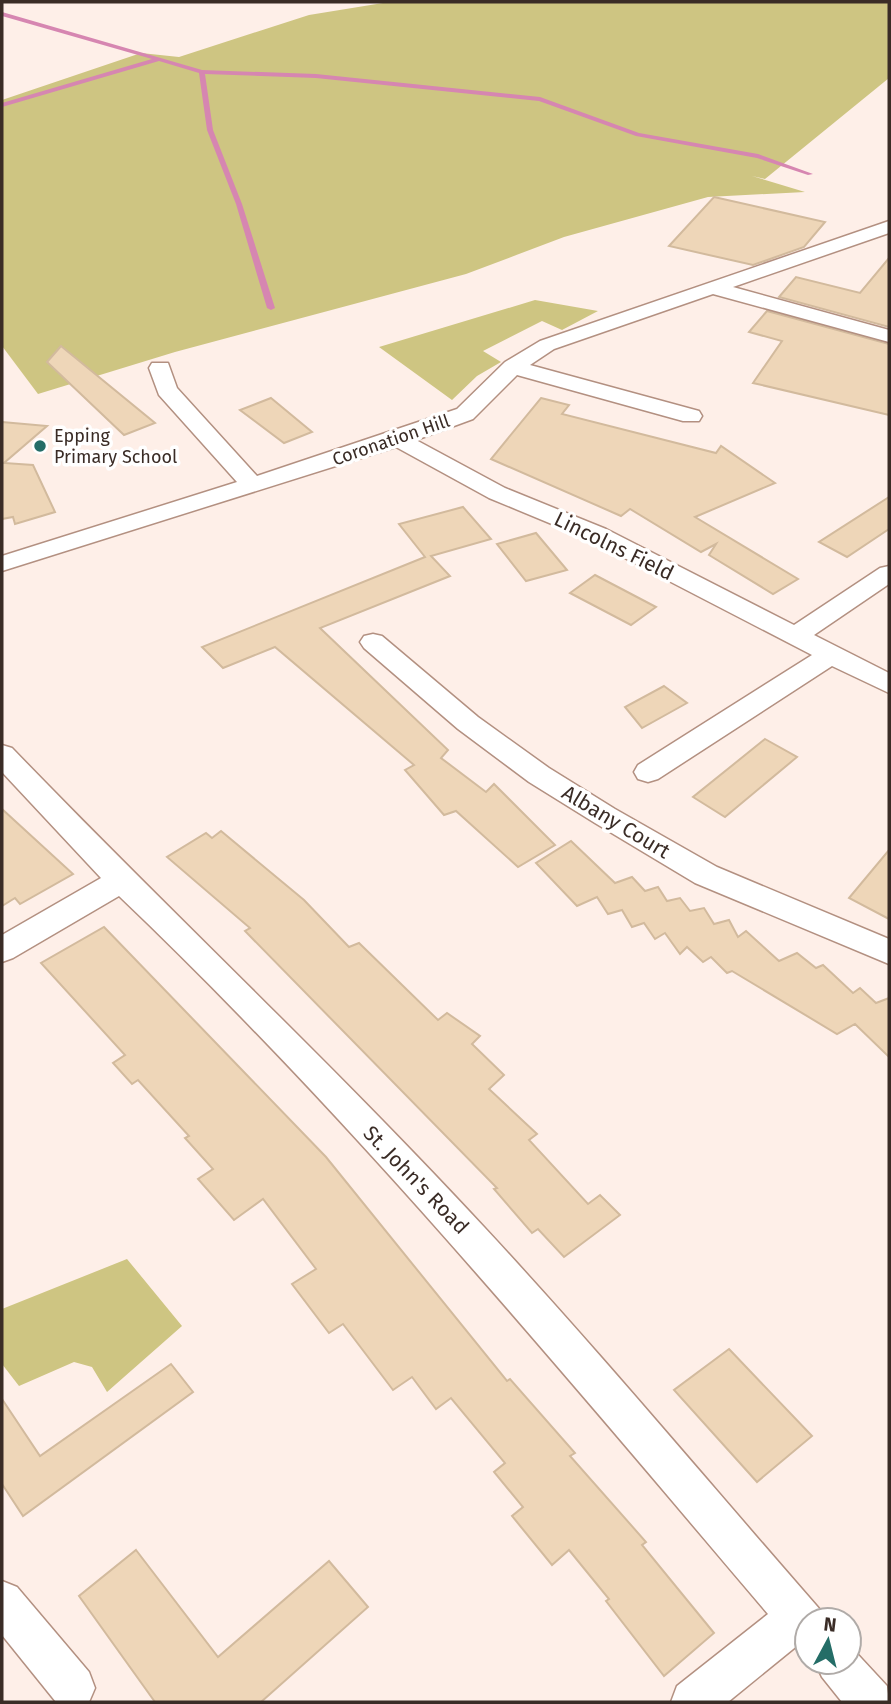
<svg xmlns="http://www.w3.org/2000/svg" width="891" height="1704" viewBox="0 0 891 1704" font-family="'Fira Sans',sans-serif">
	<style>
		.green { fill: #cec582 }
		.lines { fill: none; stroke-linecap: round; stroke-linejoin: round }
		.stream { fill: #d686b1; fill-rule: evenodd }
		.building { fill: #eed6b8; stroke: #d2ba9d; stroke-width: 2 }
		.minor-casing { stroke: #b39081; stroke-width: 3 }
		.minor { fill: #fff; fill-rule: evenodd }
		.poi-dot { fill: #246d67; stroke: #fff; stroke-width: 2.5 }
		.labels { text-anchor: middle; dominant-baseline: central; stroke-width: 7; stroke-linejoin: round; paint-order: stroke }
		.far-poi-label { font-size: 18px; fill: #3a2c26; stroke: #fff; text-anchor: start }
		.far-street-label { font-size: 18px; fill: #3a2c26; stroke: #fff }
		.street-label { font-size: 21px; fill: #3a2c26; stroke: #fff }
	</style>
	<rect width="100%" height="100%" fill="#feefe8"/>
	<g class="green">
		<polygon points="389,2 889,2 889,78 765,179 752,176 805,192 708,197 564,237 466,274 175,352 38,394 2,346 2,100 141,53 179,57 309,15"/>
		<polygon points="535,300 598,311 562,330 542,321 483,351 501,362 477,376 452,400 379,347"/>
		<polygon points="127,1259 182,1326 107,1392 92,1367 74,1362 19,1386 2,1364 2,1309"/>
	</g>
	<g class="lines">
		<polygon class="stream" points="2,12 202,70 316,74 540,97 639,133 758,154 813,174 808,175 757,158 636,136 539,101 316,78 205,74 213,130 242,204 275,308 271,310 267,308 236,204 207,130 199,73 159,61 2,107 2,103 152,59 2,16"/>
	</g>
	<g class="building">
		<polygon points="714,197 798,216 825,222 804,247 753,265 669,246"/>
		<polygon points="889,258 889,327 779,297 796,277 860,293"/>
		<polygon points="767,311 889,344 889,415 753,383 782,341 749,332"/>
		<polygon points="61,346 155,423 124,435 47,362"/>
		<polygon points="271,398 312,432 284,443 240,410"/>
		<polygon points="541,398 569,405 562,414 716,453 721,446 775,483 695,517 798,579 773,594 709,555 716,544 701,552 630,509 621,516 491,459"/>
		<polygon points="2,422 47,426 4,463 33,465 55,512 15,524 13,517 2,519"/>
		<polygon points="889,497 889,529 847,557 819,542"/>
		<polygon points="463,507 491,539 431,556 450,576 320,628 448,750 441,758 486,792 494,784 555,845 518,867 456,811 444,815 405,770 414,765 275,647 223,668 202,647 425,557 399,524"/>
		<polygon points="536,533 567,570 526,581 497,544"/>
		<polygon points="595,575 656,607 631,625 570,593"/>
		<polygon points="664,686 687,703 642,728 625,707"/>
		<polygon points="765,739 797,757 725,817 693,797"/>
		<polygon points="2,809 73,874 20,904 15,898 2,906"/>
		<polygon points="221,831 304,900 349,947 359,943 438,1020 447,1013 480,1036 472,1044 504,1075 489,1089 537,1134 529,1140 588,1204 600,1195 620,1215 564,1257 538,1229 532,1233 494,1189 497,1188 245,931 250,928 167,857 206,833 212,838"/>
		<polygon points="571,841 615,883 632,877 645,891 658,887 667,901 680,898 690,911 704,908 714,924 729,920 738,937 746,931 779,961 797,953 816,968 823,965 853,993 860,988 876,1003 889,998 889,1057 855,1024 837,1034 732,971 727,973 711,957 703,962 687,947 680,954 665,933 655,939 644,923 632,927 622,910 608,914 597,897 577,906 536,863"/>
		<polygon points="889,850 889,919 849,898"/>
		<polygon points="104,927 326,1157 507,1381 510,1379 575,1453 570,1456 646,1542 642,1545 714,1633 664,1676 606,1601 609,1599 569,1550 552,1565 512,1516 523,1507 494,1472 505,1463 451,1398 436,1409 412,1377 393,1390 343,1324 329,1333 292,1284 316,1269 263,1199 234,1220 198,1179 213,1169 185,1138 189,1136 138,1080 132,1084 113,1063 125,1055 41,963"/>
		<polygon points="729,1349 812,1436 757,1482 674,1390"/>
		<polygon points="171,1364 193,1392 23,1516 2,1484 2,1399 40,1456"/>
		<polygon points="136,1550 218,1657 329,1561 368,1607 261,1702 155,1702 79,1596"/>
	</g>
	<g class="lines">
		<defs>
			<g id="minor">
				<polygon points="889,221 889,233 733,287 889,330 889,342 713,294 554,349 530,365 699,411 702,416 699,421 683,421 517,375 473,419 416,440 505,488 606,529 794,625 880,568 889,566 889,584 814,635 889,673 889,693 832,666 658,779 648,782 638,779 634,772 638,765 812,655 588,539 489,498 396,447 2,571 2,556 237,482 159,395 149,368 152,363 168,363 177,388 257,476 457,409 505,362 540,341"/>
				<polygon points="373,634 382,636 478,717 549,768 615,809 717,867 889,939 889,964 695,883 595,823 529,782 458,729 364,648 360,642 364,636"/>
				<path d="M2 745 12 748C168 910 332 1063 484 1227 600 1352 710 1484 822 1612L826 1620H807V1649L798 1645 728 1702H671L677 1686 768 1614C559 1368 353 1119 119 896L13 958 2 962V935L101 878 2 772Z"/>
				<polygon points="2,1581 17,1587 89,1672 95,1688 89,1702 56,1702 2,1635"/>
				<polygon points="849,1645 887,1686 889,1702 842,1702 822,1677 815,1662 849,1662"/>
			</g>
		</defs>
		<use href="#minor" class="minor-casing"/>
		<use href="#minor" class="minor"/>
	</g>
	<circle class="poi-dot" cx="40" cy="446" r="7"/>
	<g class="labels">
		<g class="far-poi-label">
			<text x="54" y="436">Epping<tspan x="54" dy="21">Primary School</tspan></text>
		</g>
		<g class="far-street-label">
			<text transform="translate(391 440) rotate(-19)">Coronation Hill</text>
		</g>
		<g class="street-label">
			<text transform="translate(614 546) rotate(26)">Lincolns Field</text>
			<text transform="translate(616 822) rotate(31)">Albany Court</text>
			<text transform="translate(416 1180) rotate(46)">St. John's Road</text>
		</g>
	</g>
	<rect width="891" height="1704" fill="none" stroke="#3a2c26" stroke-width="7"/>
	<g transform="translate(828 1641) rotate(7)"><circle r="33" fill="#ffffff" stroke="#b0aba8" stroke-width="2"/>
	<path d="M0-5L12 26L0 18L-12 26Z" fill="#246d67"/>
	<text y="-10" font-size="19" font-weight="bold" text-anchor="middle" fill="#3a2c26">N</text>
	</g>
</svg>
